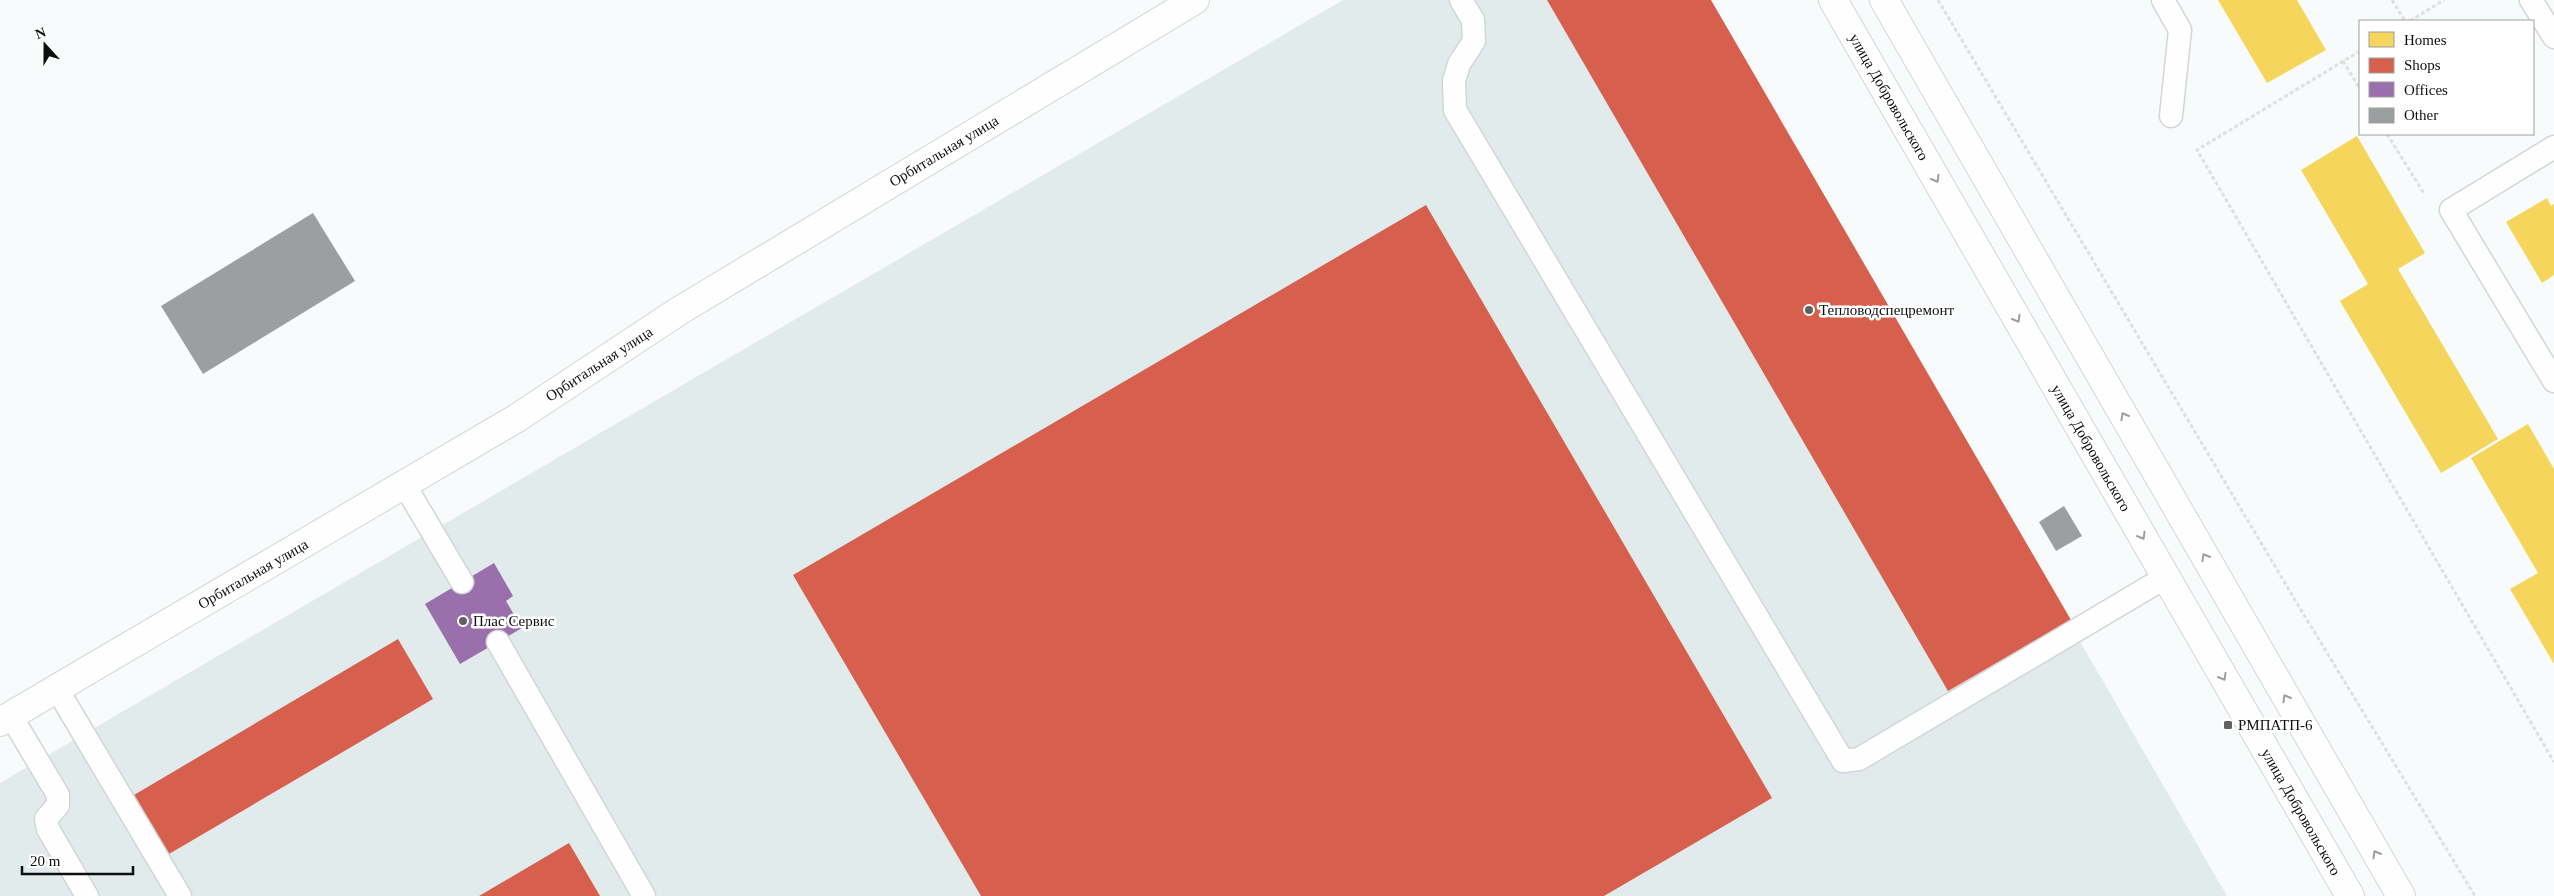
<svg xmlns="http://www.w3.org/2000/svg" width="2554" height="896" viewBox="0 0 2554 896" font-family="Georgia,serif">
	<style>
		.built { fill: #e1ebeb }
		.homes { fill: #f6d55c }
		.shops { fill: #d6604d }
		.offices { fill: #9970ab }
		.building { fill: #9c9f9f }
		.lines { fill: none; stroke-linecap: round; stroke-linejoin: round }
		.lane-casing { stroke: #d3d6d6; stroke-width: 25 }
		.street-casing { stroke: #d3d6d6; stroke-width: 30 }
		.path { stroke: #dee0e0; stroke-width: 3; stroke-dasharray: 4 2.5; stroke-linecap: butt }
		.lane { stroke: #fefefe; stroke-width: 22 }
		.street { stroke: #fefefe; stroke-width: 28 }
		.oneway { stroke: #9e9f9f }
		.poi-dot { fill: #606262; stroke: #fff; stroke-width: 2 }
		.labels { text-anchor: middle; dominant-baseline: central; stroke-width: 5; stroke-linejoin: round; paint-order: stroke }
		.street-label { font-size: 15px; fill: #0e1010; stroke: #fff }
		.poi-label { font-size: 15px; fill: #0e1010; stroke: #fff; text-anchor: start }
	</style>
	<rect width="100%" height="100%" fill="#f7fbfb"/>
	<polygon class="built" points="1343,0 1710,0 2227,896 0,896 0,783"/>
	<g class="homes">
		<polygon points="2218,0 2297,0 2326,50 2267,83"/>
		<polygon points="2357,136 2425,253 2398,269 2498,439 2441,473 2340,301 2368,284 2301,170"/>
		<polygon points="2547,198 2551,206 2554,204 2554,275 2542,283 2506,222"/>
		<polygon points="2528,424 2554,469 2554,664 2510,589 2538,573 2471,458"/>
	</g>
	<g class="shops">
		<polygon points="1547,0 1711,0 2071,620 1948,691"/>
		<polygon points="1426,205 1772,798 1604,896 981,896 793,575"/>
		<polygon points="398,639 433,699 169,854 134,795"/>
		<polygon points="569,843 600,896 479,896"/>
	</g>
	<polygon class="offices" points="494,563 513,596 506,601 522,628 460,664 425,604"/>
	<g class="building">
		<polygon points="313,213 355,281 203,374 161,306"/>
		<polygon points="2064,506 2082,536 2056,551 2039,522"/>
	</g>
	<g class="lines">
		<defs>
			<g id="lane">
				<polyline points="1461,0 1473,20 1474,41 1459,64 1454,81 1455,110 1843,761 1859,759 2166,577"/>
				<polyline points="2163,0 2180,30 2171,116"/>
				<polyline points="2531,0 2554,37"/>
				<polyline points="2554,147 2451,210 2554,381"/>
				<polyline points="404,484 462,582"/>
				<polyline points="498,642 644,896"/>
				<polyline points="57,689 180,896"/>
				<polyline points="11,716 58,795 58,805 46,819 48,829 87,896"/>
			</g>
			<g id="street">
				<polyline points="1833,0 2350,896"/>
				<polyline points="1884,0 2401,896"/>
				<polyline points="0,722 517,418 679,311 1195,0"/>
			</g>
		</defs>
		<use href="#lane" class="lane-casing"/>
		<use href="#street" class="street-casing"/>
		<g class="path">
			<polyline points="1938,0 2301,610 2475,896"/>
			<polyline points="2392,0 2405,21"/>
			<polyline points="2410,21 2444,0"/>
			<polyline points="2360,51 2197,150 2554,762"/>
			<polyline points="2343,61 2360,89"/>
			<polyline points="2387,134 2425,195"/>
		</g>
		<use href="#lane" class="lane"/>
		<use href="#street" class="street"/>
	</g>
	<defs><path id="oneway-chevron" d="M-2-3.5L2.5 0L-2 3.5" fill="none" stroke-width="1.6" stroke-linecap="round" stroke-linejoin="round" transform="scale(1.25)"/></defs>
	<g class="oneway">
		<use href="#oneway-chevron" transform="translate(1936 179) rotate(60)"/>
		<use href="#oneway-chevron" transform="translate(2017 319) rotate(60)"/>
		<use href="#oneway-chevron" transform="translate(2124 416) rotate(-120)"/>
		<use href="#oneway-chevron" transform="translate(2142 536) rotate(60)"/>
		<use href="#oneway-chevron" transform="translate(2205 557) rotate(-120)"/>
		<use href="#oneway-chevron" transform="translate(2223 677) rotate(60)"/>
		<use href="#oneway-chevron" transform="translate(2286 698) rotate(-120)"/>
		<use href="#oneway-chevron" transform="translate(2376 854) rotate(-120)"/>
	</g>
	<g class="poi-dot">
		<circle cx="1809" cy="310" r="5"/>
		<circle cx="463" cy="621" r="5"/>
		<rect x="2223" y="720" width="10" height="10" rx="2.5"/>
	</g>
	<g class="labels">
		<g class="street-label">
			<text transform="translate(1889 97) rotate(60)">улица Добровольского</text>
			<text transform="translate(944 151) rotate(-31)">Орбитальная улица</text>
			<text transform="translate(599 364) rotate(-33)">Орбитальная улица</text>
			<text transform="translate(2091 448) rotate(60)">улица Добровольского</text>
			<text transform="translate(253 574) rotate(-30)">Орбитальная улица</text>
			<text transform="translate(2301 812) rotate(60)">улица Добровольского</text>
		</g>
		<g class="poi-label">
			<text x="1819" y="310">Тепловодспецремонт</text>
			<text x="473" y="621">Плас Сервис</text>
			<text x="2238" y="725">РМПАТП-6</text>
		</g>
	</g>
	<rect x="2359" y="20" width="175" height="115" fill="#ffffff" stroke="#9f9f9f"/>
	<rect x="2369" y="32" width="25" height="15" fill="#f6d55c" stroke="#9f9f9f"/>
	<text x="2404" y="45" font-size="15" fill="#0e1010">Homes</text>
	<rect x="2369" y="58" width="25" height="15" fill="#d6604d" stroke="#9f9f9f"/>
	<text x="2404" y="70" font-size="15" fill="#0e1010">Shops</text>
	<rect x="2369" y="82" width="25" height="15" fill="#9970ab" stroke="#9f9f9f"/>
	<text x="2404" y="95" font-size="15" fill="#0e1010">Offices</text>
	<rect x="2369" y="108" width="25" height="15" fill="#9c9f9f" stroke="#9f9f9f"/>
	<text x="2404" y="120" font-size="15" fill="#0e1010">Other</text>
	<g transform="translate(45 45) rotate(339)" stroke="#ffffff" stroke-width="4" paint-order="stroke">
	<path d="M0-4L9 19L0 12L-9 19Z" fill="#0e1010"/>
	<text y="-8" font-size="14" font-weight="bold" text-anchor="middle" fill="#0e1010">N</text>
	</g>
	<path d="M22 866v8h111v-8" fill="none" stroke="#0e1010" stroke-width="2.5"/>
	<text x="30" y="866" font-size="15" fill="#0e1010" stroke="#ffffff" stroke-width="4" paint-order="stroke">20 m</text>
</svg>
